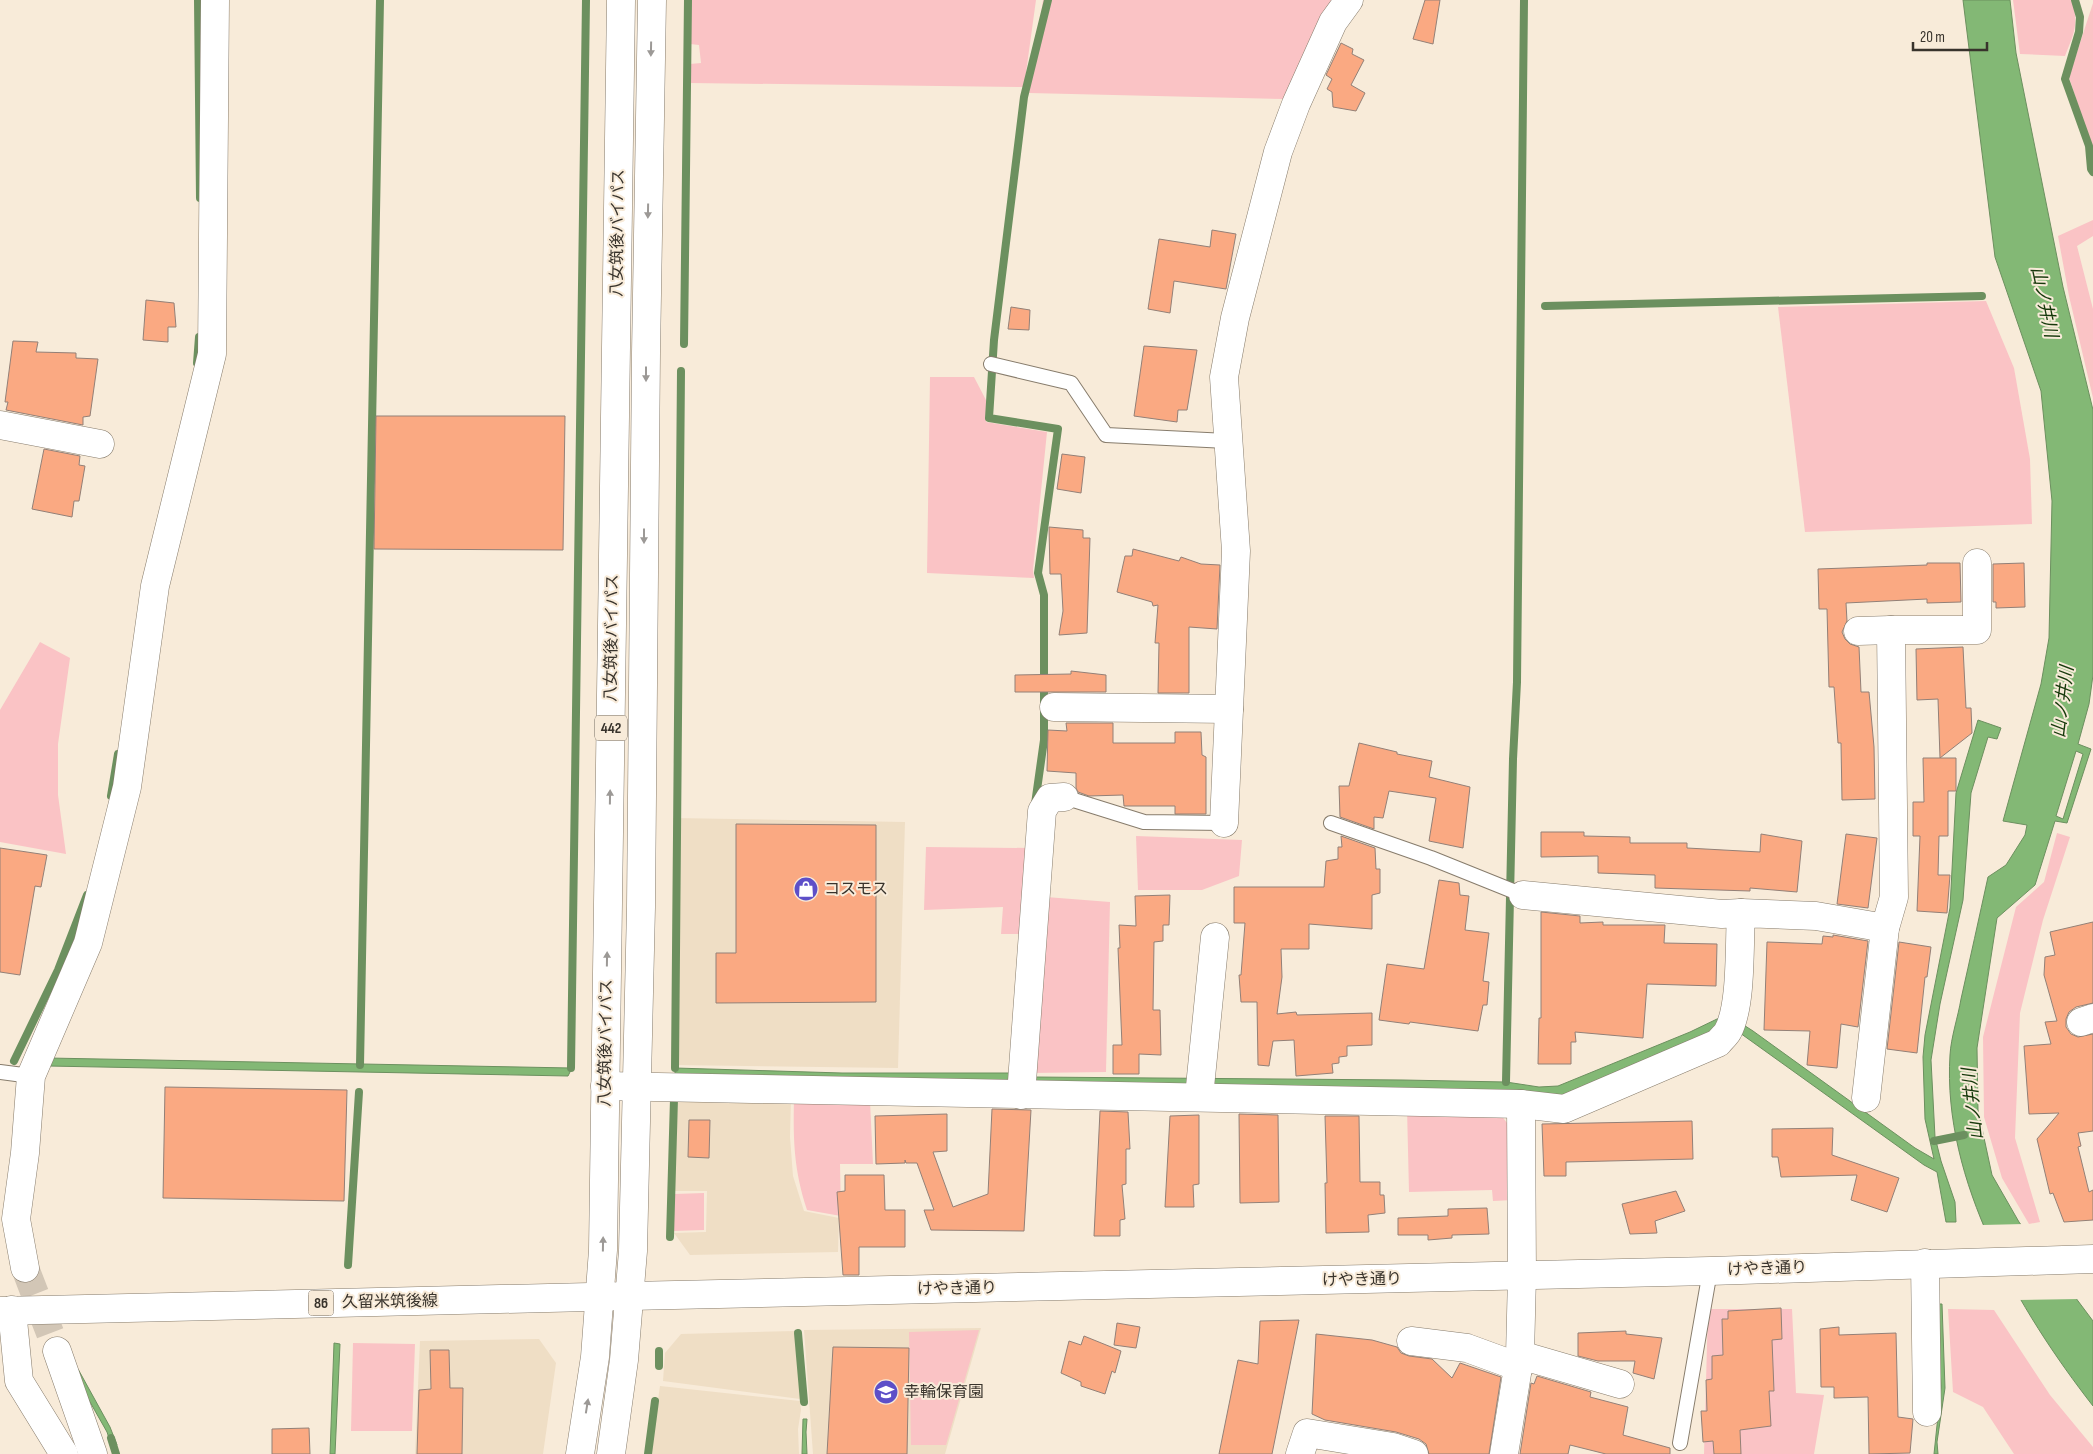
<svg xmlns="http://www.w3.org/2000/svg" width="2093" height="1454" viewBox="0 0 2093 1454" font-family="'Sofia Sans Condensed','Noto Sans JP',sans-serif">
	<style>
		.built { fill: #efdec5 }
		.green { fill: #fac3c5 }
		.water { fill: #83b875; stroke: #6c905f; fill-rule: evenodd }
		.pier { fill: #f8ebd9 }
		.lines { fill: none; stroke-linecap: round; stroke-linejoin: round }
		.stream { stroke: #6c905f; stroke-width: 8 }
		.building { fill: #faa982; stroke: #938077 }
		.minor-tunnel { stroke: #d2c6b6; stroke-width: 28; stroke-dasharray: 28 14; stroke-linecap: butt }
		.service-casing { stroke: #877c6c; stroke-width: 16 }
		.minor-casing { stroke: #877c6c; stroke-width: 29 }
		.tertiary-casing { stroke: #877c6c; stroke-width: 29 }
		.primary-casing { stroke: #877c6c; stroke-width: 29 }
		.trunk-casing { stroke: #877c6c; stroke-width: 29 }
		.service { stroke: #fff; stroke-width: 14 }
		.minor { stroke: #fff; stroke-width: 28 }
		.tertiary { stroke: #fff; stroke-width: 28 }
		.primary { stroke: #fff; stroke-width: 28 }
		.trunk { stroke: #fff; stroke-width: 28 }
		.oneway { fill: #9c9996 }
		.labels { text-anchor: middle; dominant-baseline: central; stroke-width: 4; stroke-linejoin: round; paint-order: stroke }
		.shield { fill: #f8ebd9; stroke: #726a60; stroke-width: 1 }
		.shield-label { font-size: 15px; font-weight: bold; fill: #38332c }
		.street-label { font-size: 16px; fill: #38332c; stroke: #f8ebd9 }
		.poi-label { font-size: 16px; fill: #38332c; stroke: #f8ebd9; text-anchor: start }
		.water-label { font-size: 18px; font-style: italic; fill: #16390b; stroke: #f8ebd9 }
	</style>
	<rect width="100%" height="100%" fill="#f8ebd9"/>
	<g class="built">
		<polygon points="673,818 905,822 898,1068 672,1065"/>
		<polygon points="791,1097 790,1137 793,1176 804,1211 839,1218 838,1252 690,1255 674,1233 706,1232 707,1191 674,1191 678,1098"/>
		<polygon points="981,1328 945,1454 813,1454 804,1330"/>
		<polygon points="795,1331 800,1399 663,1381 665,1353 681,1334"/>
		<polygon points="539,1339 556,1363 543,1454 415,1454 420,1341"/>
		<polygon points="660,1386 800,1401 801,1410 798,1429 799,1454 650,1454"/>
	</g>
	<g class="green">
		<polygon points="691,0 1036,0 1024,87 690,83 690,64 701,63 699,45 690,44"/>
		<polygon points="1043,0 1342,0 1283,99 1029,93"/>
		<path d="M2013 0H2072C2079 25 2074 33 2065 56L2020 54Z"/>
		<polygon points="2093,3 2093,152 2069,77"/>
		<polygon points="2093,220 2093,236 2077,246 2093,309 2093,398 2069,296 2058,236"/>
		<polygon points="1986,301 2014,368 2030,459 2032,524 1805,532 1778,307"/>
		<polygon points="930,377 974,377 987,402 986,422 1047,432 1033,570 1034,578 927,573"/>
		<polygon points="40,642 70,658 58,744 58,795 66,854 0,842 0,710"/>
		<polygon points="2057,833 2070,837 2043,920 2020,1013 2015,1138 2040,1222 2029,1224 2002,1178 1984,1117 1983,1037 2016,907 2044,882"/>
		<polygon points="1136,836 1242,840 1239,876 1202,890 1138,890"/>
		<polygon points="926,847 1029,848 1022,934 1001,934 1003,907 924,910"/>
		<polygon points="1046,897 1110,902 1106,1072 1031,1073"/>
		<path d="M794 1099 870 1101 873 1164H840L841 1216 807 1210C794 1170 793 1141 794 1099Z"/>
		<polygon points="1407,1108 1498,1111 1516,1135 1514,1200 1493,1201 1492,1190 1409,1192"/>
		<polygon points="704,1193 704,1230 673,1231 674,1194"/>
		<polygon points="1708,1309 1792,1309 1796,1393 1824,1395 1814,1454 1704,1454"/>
		<polygon points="1948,1309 1994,1310 2050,1395 2093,1447 2093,1454 2014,1454 1983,1407 1953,1392"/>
		<polygon points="979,1330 946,1445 911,1445 909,1332"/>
		<polygon points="353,1343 415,1344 412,1431 351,1431"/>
	</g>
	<g class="water">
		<path d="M1963 0H2010L2016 53 2063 287 2093 410V675L2089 704 2078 744 2091 749 2067 823 2055 821 2035 885 1997 918 1977 1048 1978 1110 1992 1175 2019 1222 2093 1321V1406C2019 1311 1942 1180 1950 1055 1951 1037 1958 1017 1961 999 1970 959 1979 918 1988 877L2006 865 2025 835 2027 825 2003 821 2041 684 2049 638 2052 501 2041 391 1995 257ZM2076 751 2083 754 2063 819 2056 816Z"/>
		<polygon points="1978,720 2001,728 1997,739 1988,737 1971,793 1963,900 1940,1004 1931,1060 1935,1137 1941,1161 1955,1202 1956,1222 1946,1222 1937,1172 1924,1165 1740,1033 1562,1096 675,1080 675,1068 842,1073 1016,1073 1033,1077 1403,1080 1506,1082 1539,1087 1558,1086 1690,1032 1717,1019 1725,1018 1739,1022 1753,1031 1915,1148 1934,1159 1925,1119 1923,1057 1925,1035 1950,908 1956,793"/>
		<polygon points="48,1058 571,1068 571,1070 568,1076 48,1066"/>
		<polygon points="1937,1304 1942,1304 1945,1388 1937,1442 1938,1454 1934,1454 1941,1387"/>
		<polygon points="334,1343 340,1344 335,1454 330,1454"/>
		<polygon points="78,1369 110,1427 117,1445 112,1447 107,1432 73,1372"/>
		<polygon points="803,1419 807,1419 806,1432 807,1454 802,1454"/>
	</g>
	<polygon class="pier" points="2024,1224 2080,1299 2018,1300 2004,1277 1982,1225"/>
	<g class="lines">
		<g class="stream">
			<polyline points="198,0 200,198"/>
			<polyline points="2075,0 2080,17 2079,32 2065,79 2089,146 2091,169 2093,172"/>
			<polyline points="1545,306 1982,296"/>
			<polyline points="684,344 688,0"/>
			<polyline points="197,363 199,337"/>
			<polyline points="111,796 118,754"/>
			<polyline points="1035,804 1044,740 1044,595 1038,573 1058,429 989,418 994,340 1024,97 1048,0"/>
			<polyline points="14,1061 58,970 87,895"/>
			<polyline points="360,1065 380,0"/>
			<polyline points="571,1068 586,0"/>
			<polyline points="675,1068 681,371"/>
			<polyline points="1506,1082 1513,759 1517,682 1524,0"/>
			<polyline points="1934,1141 1964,1135"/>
			<polyline points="670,1237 674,1099"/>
			<polyline points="348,1265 359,1092"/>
			<polyline points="798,1333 804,1402"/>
			<polyline points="659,1366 659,1351"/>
			<polyline points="111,1438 116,1454"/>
			<polyline points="648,1454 655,1401"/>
		</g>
	</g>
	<g class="building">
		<polygon points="1425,0 1440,0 1433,44 1413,39"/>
		<polygon points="1341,43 1353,49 1352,54 1364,60 1351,85 1365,93 1356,111 1333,107 1332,92 1327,89 1332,79 1326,75"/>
		<polygon points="1212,230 1236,234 1226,289 1174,281 1170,313 1148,309 1159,239 1210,247"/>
		<polygon points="146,300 174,303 176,327 168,327 168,342 143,340"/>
		<polygon points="1011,307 1030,310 1029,330 1008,329"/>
		<polygon points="13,341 38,342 36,352 76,353 76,358 98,359 90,416 83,417 83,425 6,410 8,402 5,402"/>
		<polygon points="1144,346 1197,350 1187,410 1178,410 1177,422 1134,416"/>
		<polygon points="376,416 565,416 563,550 374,549"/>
		<polygon points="44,449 80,456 79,465 85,466 79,501 74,501 72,517 32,509"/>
		<polygon points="1062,454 1085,457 1081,493 1057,489"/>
		<polygon points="1049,527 1083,530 1083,538 1090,538 1087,633 1059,635 1063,611 1061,574 1050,574"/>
		<polygon points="1133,549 1179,561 1181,557 1201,564 1220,565 1217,629 1189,627 1189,693 1158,693 1159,643 1155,643 1158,605 1153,606 1152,602 1117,592 1125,556 1132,556"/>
		<polygon points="1927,563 1960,563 1961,602 1927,603 1927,599 1846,603 1847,621 1842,632 1845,639 1850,644 1859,647 1861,692 1869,692 1874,747 1875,799 1842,800 1841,743 1838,743 1834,687 1829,687 1827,609 1819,609 1818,569 1927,565"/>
		<polygon points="2024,563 2025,607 1996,608 1996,602 1993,602 1993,564"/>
		<polygon points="1963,647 1966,708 1971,708 1972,733 1940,758 1938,699 1917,700 1916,649"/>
		<polygon points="1071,671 1106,675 1106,692 1015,692 1015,675 1071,674"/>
		<polygon points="1066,723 1113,723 1113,743 1175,743 1175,732 1201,732 1202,755 1206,757 1206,814 1175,814 1175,806 1124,806 1123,795 1089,796 1078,792 1076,788 1076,773 1047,771 1048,730 1067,731"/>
		<polygon points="1359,743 1397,752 1397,754 1432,761 1429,777 1470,787 1463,848 1429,841 1436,798 1389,791 1383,818 1374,817 1374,829 1340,817 1339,786 1349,786"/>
		<polygon points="1923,758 1956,758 1956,791 1948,791 1948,836 1939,836 1938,875 1950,875 1947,913 1917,911 1920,836 1913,836 1913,802 1924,802"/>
		<polygon points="736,824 876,825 876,1002 716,1003 716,953 736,953"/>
		<polygon points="1541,832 1584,832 1584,836 1630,837 1630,843 1687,843 1687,848 1760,852 1761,834 1802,841 1797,892 1750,888 1750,891 1655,888 1655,875 1598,873 1598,856 1541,857"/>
		<polygon points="1846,834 1877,838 1868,908 1837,904"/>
		<polygon points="1341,836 1375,848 1376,869 1380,869 1380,893 1372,895 1372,929 1309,924 1309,949 1281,949 1282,977 1277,1014 1296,1012 1297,1015 1372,1013 1372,1045 1347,1046 1347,1056 1339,1057 1339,1063 1332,1064 1333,1073 1296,1076 1294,1040 1273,1041 1269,1066 1258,1065 1257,1002 1241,1002 1239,975 1241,975 1245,923 1234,923 1234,887 1324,887 1326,861 1338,859 1338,847 1342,847"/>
		<polygon points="0,848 47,855 41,887 35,886 20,975 0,972"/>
		<polygon points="1439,880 1459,883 1460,895 1469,896 1465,930 1489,933 1483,981 1489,982 1487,1005 1483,1005 1478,1031 1410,1022 1409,1024 1379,1020 1387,964 1424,969"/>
		<polygon points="1170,895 1169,925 1163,925 1163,941 1154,942 1153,1010 1160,1010 1161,1055 1139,1054 1139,1074 1113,1074 1113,1045 1122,1045 1118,948 1120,948 1119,925 1136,926 1135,896"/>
		<polygon points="1541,912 1580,916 1580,923 1603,922 1603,925 1665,925 1664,943 1717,944 1716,986 1647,984 1643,1038 1575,1032 1576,1042 1571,1042 1571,1064 1538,1064 1539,1018 1541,1018"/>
		<polygon points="2093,922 2093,1003 2076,1007 2069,1012 2066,1019 2066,1027 2071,1034 2078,1037 2093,1034 2093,1131 2078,1133 2081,1146 2078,1147 2089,1192 2093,1190 2093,1220 2064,1222 2053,1193 2050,1194 2037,1139 2059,1113 2029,1114 2024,1046 2051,1044 2045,1022 2057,1021 2044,975 2045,957 2055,955 2050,932"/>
		<polygon points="1833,935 1868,941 1858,1027 1841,1024 1837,1068 1807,1065 1810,1031 1764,1030 1767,942 1822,944 1823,936 1833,937"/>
		<polygon points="1899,942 1931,947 1927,977 1925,977 1917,1053 1887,1049"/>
		<polygon points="165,1087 347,1090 344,1201 163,1198"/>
		<polygon points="992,1109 1031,1110 1024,1231 931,1230 924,1210 934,1210 917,1163 906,1163 905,1160 905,1163 876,1164 875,1116 947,1114 947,1151 933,1152 953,1207 988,1194"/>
		<polygon points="1100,1111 1128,1112 1130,1149 1126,1149 1126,1184 1122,1185 1125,1219 1120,1220 1120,1236 1094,1236"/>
		<polygon points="1239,1114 1278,1115 1279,1202 1240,1203"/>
		<polygon points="1199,1115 1199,1184 1193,1185 1194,1207 1165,1207 1170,1116"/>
		<polygon points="1325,1116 1359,1116 1360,1182 1380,1182 1380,1195 1384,1195 1385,1213 1368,1215 1369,1232 1326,1233 1325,1183 1327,1183"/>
		<polygon points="689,1120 710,1120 709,1158 688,1157"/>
		<polygon points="1692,1121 1693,1159 1566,1162 1566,1176 1544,1176 1542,1124"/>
		<polygon points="1833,1128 1832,1155 1899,1178 1887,1212 1851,1200 1857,1175 1781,1177 1778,1157 1772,1157 1772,1129"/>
		<polygon points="845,1175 884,1175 885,1210 905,1210 905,1247 859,1247 859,1275 843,1275 837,1192 845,1191"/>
		<polygon points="1676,1191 1685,1211 1655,1221 1657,1233 1630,1234 1622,1204"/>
		<polygon points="1487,1208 1489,1234 1452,1235 1452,1238 1428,1240 1428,1235 1398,1235 1398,1218 1448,1216 1448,1209"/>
		<polygon points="1781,1308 1782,1339 1772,1340 1774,1391 1769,1391 1771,1426 1740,1430 1741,1454 1714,1454 1713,1441 1703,1442 1701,1411 1707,1411 1706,1380 1712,1379 1712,1356 1723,1355 1722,1319 1728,1319 1728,1311"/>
		<polygon points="1299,1320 1272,1454 1219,1454 1238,1360 1258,1364 1260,1321"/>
		<polygon points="1117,1323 1140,1327 1136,1348 1114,1345"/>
		<polygon points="1839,1327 1839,1335 1896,1333 1898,1417 1913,1419 1910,1453 1869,1454 1868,1397 1834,1398 1834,1387 1821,1387 1820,1329"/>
		<polygon points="1626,1331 1626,1334 1662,1338 1654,1379 1633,1373 1635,1361 1598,1361 1578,1356 1578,1333"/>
		<polygon points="1316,1334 1372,1340 1397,1347 1401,1353 1409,1356 1432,1359 1452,1378 1460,1363 1501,1377 1489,1454 1429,1454 1426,1444 1419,1439 1396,1432 1325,1420 1312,1414"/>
		<polygon points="1084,1336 1121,1351 1115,1373 1112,1371 1105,1394 1081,1386 1081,1382 1061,1373 1069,1341 1081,1345"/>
		<polygon points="833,1347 909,1348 907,1454 827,1454"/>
		<polygon points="430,1350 449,1350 450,1388 463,1388 462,1454 417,1454 419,1390 431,1389"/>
		<polygon points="1537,1376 1591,1392 1590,1397 1628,1407 1623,1435 1670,1448 1670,1454 1606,1454 1570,1445 1568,1454 1520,1454 1531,1383 1534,1384"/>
		<polygon points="309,1428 310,1454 272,1454 272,1429"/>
	</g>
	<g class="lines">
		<polyline class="minor-tunnel" points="25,1268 57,1351"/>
		<defs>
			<g id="service">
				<polyline points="991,364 1071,383 1106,435 1227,441"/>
				<polyline points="1064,797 1144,822 1224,823"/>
				<polyline points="1331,823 1431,858 1523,895"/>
				<polyline points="0,1072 31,1076"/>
				<polyline points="1680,1443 1710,1271"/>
			</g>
			<g id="minor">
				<polyline points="0,425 100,444"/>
				<polyline points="1858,631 1891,630"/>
				<polyline points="1054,707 1229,709"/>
				<polyline points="1224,823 1236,551 1224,377 1235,318 1278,152 1296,104 1333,22 1349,0"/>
				<polyline points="1523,895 1722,914 1741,913"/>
				<polyline points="2081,1022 2093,1018"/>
				<path d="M605 1086 1521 1104 1564 1109 1718 1043C1721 1039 1726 1035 1728 1031 1742 1005 1739 944 1741 913L1816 916 1885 928"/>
				<polyline points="1021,1095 1042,811 1050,798 1064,797"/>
				<polyline points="1199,1097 1215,937"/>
				<polyline points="1866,1098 1885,928 1894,897 1891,630 1977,630 1977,563"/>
				<polyline points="1925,1263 1927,1412"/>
				<polyline points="25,1268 16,1219 25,1153 31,1076 88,943 127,787 155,586 212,354 215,0"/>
				<polyline points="12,1310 19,1381 64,1454"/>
				<polyline points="1411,1341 1467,1348 1519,1367"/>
				<polyline points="57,1351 93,1454"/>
				<polyline points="1520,1355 1620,1384"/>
				<polyline points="1300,1454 1307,1433 1393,1447 1414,1454"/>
				<polyline points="1504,1454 1520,1355 1522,1276 1521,1104"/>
			</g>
			<polyline id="tertiary" points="630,1296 1710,1271 2093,1259"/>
			<polyline id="primary" points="0,1311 630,1296"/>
			<g id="trunk">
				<polyline points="580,1454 595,1357 603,1250 621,0"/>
				<polyline points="611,1454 624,1360 633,1251 641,907 646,353 652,0"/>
			</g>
		</defs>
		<use href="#service" class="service-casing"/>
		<use href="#minor" class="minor-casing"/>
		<use href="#tertiary" class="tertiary-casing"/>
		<use href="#primary" class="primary-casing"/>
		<use href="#trunk" class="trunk-casing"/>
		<use href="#service" class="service"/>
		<use href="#minor" class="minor"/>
		<use href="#tertiary" class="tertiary"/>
		<use href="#primary" class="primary"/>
		<use href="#trunk" class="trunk"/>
	</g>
	<defs><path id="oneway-solid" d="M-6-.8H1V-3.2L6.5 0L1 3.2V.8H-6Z" transform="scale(1.25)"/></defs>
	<g class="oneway">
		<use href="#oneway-solid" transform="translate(651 49) rotate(91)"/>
		<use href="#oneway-solid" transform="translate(648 211) rotate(91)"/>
		<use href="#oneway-solid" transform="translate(646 374) rotate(90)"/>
		<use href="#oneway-solid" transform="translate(644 536) rotate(90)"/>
		<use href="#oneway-solid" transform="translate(610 797) rotate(-89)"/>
		<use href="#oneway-solid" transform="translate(607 959) rotate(-89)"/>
		<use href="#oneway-solid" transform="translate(603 1244) rotate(-89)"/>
		<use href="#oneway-solid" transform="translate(587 1406) rotate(-81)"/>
	</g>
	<defs>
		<symbol id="shop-disc" viewBox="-11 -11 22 22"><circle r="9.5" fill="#5d4fc8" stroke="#f8ebd9"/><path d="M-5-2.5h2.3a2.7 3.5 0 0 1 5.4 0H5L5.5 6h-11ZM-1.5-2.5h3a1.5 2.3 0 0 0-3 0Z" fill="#fff"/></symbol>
		<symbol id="school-disc" viewBox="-11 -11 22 22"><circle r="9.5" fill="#5d4fc8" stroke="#f8ebd9"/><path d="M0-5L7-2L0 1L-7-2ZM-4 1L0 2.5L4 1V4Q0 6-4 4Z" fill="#fff"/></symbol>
	</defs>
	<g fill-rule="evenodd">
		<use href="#shop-disc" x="792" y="875" width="28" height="28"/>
		<use href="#school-disc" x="872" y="1378" width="28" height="28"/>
	</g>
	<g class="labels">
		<g class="shield">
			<rect x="595" y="715.5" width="32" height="25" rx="4"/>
			<rect x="308.5" y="1290.5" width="25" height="25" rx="4"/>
		</g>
		<g class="shield-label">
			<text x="611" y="728">442</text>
			<text x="321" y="1303">86</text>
		</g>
		<g class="street-label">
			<text transform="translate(618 233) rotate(-89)">八女筑後バイパス</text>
			<text transform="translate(612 638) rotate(-89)">八女筑後バイパス</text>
			<text transform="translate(606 1043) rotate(-89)">八女筑後バイパス</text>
			<text transform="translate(1767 1269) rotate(-2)">けやき通り</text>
			<text transform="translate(1362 1280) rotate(-1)">けやき通り</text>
			<text transform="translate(957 1289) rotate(-1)">けやき通り</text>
			<text transform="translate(390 1302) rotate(-1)">久留米筑後線</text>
		</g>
		<g class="poi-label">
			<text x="824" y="889">コスモス</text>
			<text x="904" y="1392">幸輪保育園</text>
		</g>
		<g class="water-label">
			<text transform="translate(2044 302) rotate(78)">山ノ井川</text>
			<text transform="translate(2063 702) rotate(-83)">山ノ井川</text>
			<text transform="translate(1973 1104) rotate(-96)">山ノ井川</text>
		</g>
	</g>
	<path d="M1913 42v8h74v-8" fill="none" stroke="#38332c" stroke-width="2.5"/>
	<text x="1920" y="42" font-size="15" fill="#38332c" stroke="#f8ebd9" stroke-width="4" paint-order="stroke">20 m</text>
</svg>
